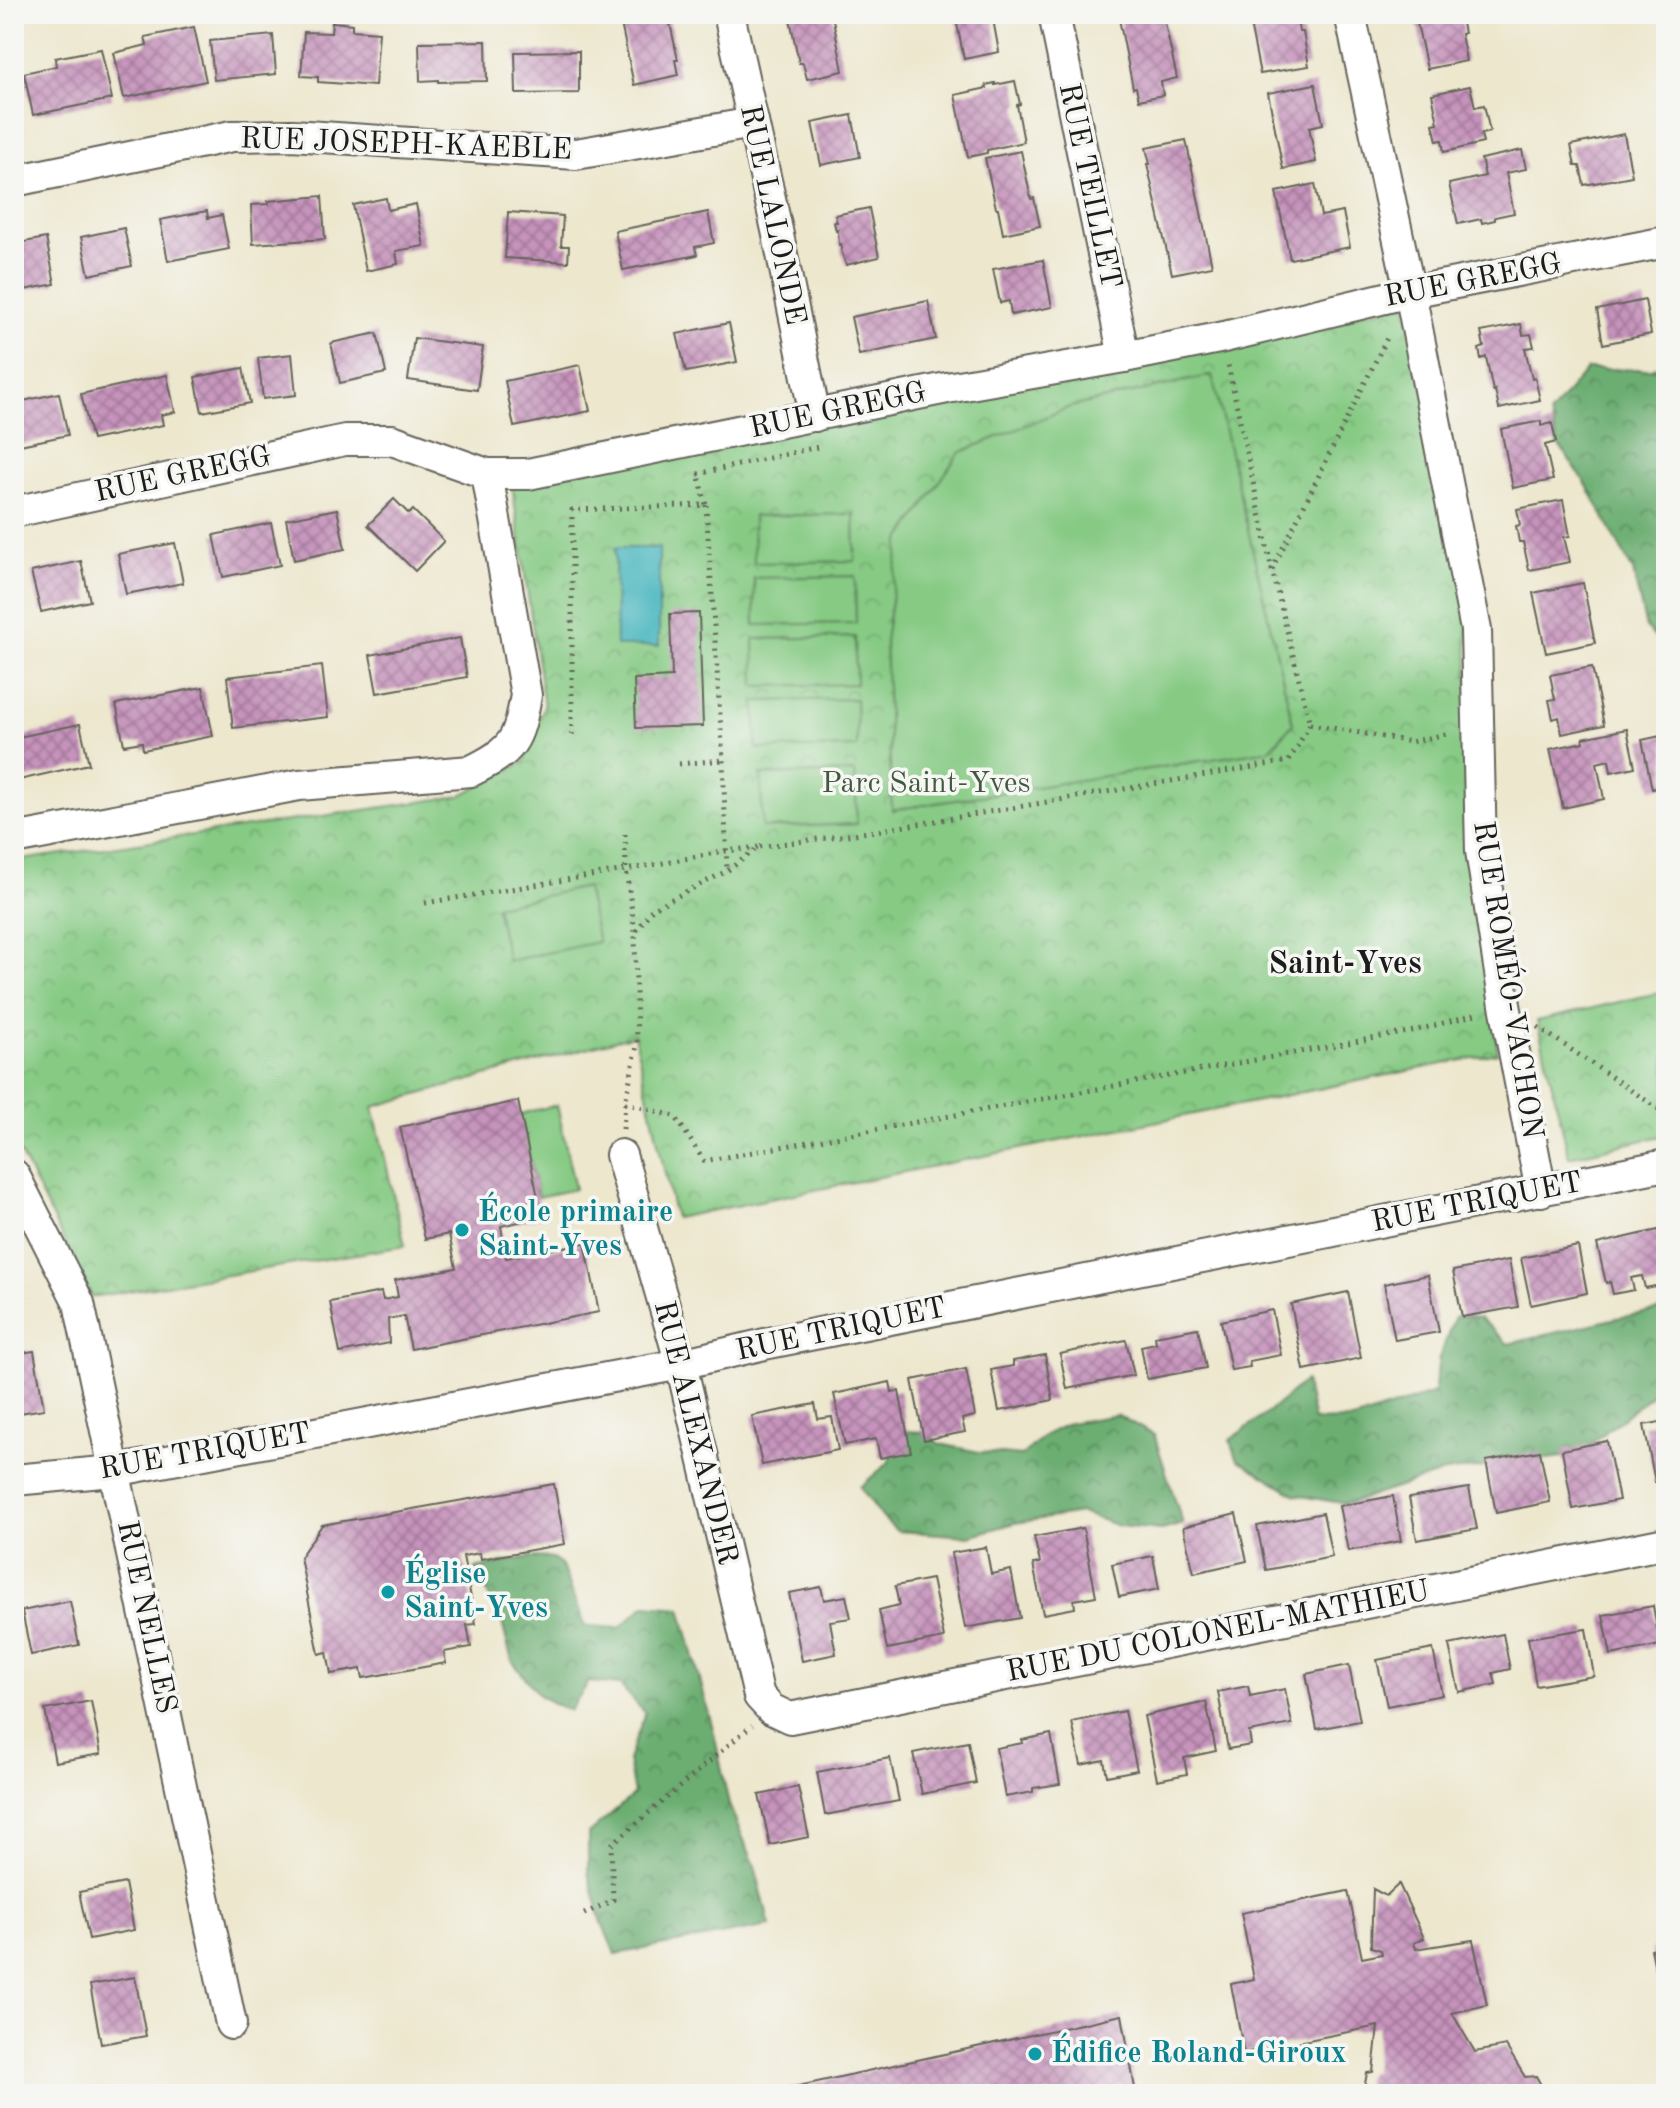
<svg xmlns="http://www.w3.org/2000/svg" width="1680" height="2108" viewBox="0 0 1680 2108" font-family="'Old Standard TT',serif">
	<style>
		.forest { fill: url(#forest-crowns); stroke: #446547; stroke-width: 2 }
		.park { fill: url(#park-crowns); stroke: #517350; stroke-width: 2 }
		.garden { fill: #86ca84; stroke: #517350; stroke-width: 2 }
		.water { fill: #45b5be; stroke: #30686d; stroke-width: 2 }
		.building { fill: url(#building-cross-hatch) }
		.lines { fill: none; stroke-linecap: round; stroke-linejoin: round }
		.minor-casing { stroke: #65635a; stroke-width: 34 }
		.path { stroke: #65635a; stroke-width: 5; stroke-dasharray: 2 6; stroke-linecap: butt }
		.minor { stroke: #fff; stroke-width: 30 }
		.culture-dot { fill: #0f9aa8; stroke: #f6f6f2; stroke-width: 3 }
		.labels { text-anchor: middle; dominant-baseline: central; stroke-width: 7; stroke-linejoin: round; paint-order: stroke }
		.street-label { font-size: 30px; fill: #1c1c1c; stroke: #f6f6f2 }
		.park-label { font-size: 30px; fill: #415940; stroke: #f6f6f2 }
		.culture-label { font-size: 30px; font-weight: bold; fill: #0d838f; stroke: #f6f6f2; text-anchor: start }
		.neighbourhood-label { font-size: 32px; font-weight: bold; fill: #1c1c1c; stroke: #f6f6f2 }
	</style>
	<defs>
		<pattern id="forest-crowns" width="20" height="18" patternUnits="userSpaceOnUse" patternTransform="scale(2)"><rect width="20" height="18" fill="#6cae72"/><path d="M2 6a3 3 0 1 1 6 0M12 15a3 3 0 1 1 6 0" fill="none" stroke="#588d5d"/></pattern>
		<pattern id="park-crowns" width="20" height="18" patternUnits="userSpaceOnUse" patternTransform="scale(2)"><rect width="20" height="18" fill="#86ca84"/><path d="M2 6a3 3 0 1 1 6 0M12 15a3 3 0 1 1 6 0" fill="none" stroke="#73ad71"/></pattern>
		<pattern id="building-cross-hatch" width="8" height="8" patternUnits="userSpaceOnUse" patternTransform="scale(2)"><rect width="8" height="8" fill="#c693bc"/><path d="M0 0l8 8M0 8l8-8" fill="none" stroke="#a07798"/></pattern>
	</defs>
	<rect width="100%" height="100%" fill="#f6f6f2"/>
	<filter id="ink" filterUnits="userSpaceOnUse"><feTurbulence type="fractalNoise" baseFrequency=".0125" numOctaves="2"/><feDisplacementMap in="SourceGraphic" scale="16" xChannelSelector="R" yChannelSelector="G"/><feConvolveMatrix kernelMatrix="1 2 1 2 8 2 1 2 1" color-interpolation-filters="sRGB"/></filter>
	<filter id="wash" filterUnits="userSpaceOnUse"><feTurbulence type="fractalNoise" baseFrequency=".006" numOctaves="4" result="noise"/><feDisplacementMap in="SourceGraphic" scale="32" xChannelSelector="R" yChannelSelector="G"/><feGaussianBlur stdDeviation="1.8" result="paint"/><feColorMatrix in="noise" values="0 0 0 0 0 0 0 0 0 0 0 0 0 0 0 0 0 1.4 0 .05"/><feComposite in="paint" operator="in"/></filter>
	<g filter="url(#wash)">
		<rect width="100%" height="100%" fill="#ede7ce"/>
		<g class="forest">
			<polygon points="1666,361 1666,649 1646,628 1633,571 1585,482 1558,444 1550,414 1587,369 1652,369"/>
			<polygon points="1666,1309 1666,1383 1577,1455 1445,1472 1347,1504 1296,1495 1238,1460 1230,1440 1266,1414 1305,1381 1314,1421 1353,1420 1434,1393 1439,1358 1455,1316 1480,1318 1508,1344 1617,1318"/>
			<polygon points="1117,1415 1154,1435 1183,1524 1162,1530 1119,1526 1081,1513 1015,1523 969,1536 897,1531 882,1517 860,1487 888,1463 903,1431 924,1432 940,1444 979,1452 1022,1456 1043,1436 1069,1423"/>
			<polygon points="530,1557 552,1558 562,1566 585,1626 619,1628 645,1605 681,1608 714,1733 729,1805 755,1866 770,1926 615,1954 602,1923 588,1873 588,1834 634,1794 628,1760 645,1713 620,1685 589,1682 569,1711 540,1696 512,1661 501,1619 475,1569"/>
		</g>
		<g class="park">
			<polygon points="1406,304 1467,597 1470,854 1498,1053 675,1218 634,1035 373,1107 405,1246 92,1297 14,1141 14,861 460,796 524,762 544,706 512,485"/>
			<polygon points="1666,991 1666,1135 1569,1157 1537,1021"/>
		</g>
		<g class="garden">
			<polygon points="1212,375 1293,724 1269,750 892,810 885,641 900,541 959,453 1070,407"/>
			<polygon points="854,514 855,561 754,563 753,516"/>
			<polygon points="855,576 856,623 755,625 754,578"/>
			<polygon points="855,637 856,684 755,686 754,639"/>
			<polygon points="856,699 857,747 757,749 755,701"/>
			<polygon points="855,772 857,824 762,828 761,775"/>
			<polygon points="586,887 598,942 508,961 496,906"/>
			<polygon points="557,1105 575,1189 538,1197 520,1114"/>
		</g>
		<polygon class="water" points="615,548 659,548 659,646 616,646"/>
		<g id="blocks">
			<g class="building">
				<polygon points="619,14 668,14 678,60 675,60 678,75 634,85"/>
				<polygon points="789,14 832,14 843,71 807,79 803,63 799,63"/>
				<polygon points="955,14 992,14 999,52 964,59"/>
				<polygon points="1118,14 1163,14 1177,78 1161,82 1163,95 1139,100 1136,87 1133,88"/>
				<polygon points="1248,14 1296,14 1299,32 1303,32 1309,66 1260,74"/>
				<polygon points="1415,14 1456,14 1457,19 1461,18 1464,33 1461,34 1466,61 1427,69"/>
				<polygon points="332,22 352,24 352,30 379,32 375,86 318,82 318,77 301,76 304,32 331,33"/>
				<polygon points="194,27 206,81 124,98 114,53 147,45 145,37"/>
				<polygon points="273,35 276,74 214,80 210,41"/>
				<polygon points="486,41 487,81 438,82 438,80 420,81 419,42"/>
				<polygon points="101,49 112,99 33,115 24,73 56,66 55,58"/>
				<polygon points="579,51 579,93 516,94 515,52"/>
				<polygon points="1015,81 1020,104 1017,105 1024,142 987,150 987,153 968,157 955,95 987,88 986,85 995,83 995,85"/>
				<polygon points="1315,84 1323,124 1309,127 1316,162 1283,169 1268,93"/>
				<polygon points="1470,86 1475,107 1484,105 1490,132 1481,134 1483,143 1444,152 1442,140 1437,141 1433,124 1438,123 1432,94"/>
				<polygon points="852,115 860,157 821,165 812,123"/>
				<polygon points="1624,134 1632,176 1584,185 1580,166 1575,166 1571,145"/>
				<polygon points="1186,140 1212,266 1172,274 1147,164 1150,164 1146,148"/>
				<polygon points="1522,150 1526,169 1506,173 1514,213 1495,217 1495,220 1482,223 1481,219 1458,224 1449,184 1485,176 1481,159"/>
				<polygon points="1021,151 1031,199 1034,198 1040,226 1003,234 998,208 996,208 985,158"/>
				<polygon points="1315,184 1321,216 1343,212 1350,247 1290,259 1276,192"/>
				<polygon points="322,196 325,239 253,244 251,205 269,204 268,201"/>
				<polygon points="386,198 388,210 416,204 424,246 396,251 398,264 366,271 353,205"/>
				<polygon points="869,208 879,257 846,265 841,250 842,249 841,244 839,245 838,230 836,231 834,222 837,222 835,215"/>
				<polygon points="207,211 208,218 222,215 229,249 168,261 160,220"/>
				<polygon points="508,212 563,216 561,246 569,246 568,262 505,258"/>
				<polygon points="708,212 714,243 695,247 697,255 623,270 615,231"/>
				<polygon points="124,228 132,266 89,275 81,237"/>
				<polygon points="46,238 55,284 14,292 14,244"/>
				<polygon points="1043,260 1052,307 1011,315 1009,301 1000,303 993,269"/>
				<polygon points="1645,300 1651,334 1603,344 1597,310"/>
				<polygon points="928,301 936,339 859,355 851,317"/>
				<polygon points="729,323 737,362 686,372 677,334"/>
				<polygon points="1521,324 1523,335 1531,334 1534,347 1525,348 1532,379 1535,378 1540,400 1499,409 1495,390 1493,391 1486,357 1481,359 1479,349 1484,347 1481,332"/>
				<polygon points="377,333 386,373 340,383 331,343"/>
				<polygon points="414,338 483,347 477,390 408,380"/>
				<polygon points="292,354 296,395 263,399 258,358"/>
				<polygon points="580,365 590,411 514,427 505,381"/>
				<polygon points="243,368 250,403 202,412 195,377"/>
				<polygon points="167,375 175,412 161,415 163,425 92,440 81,394"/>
				<polygon points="59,393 68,435 20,445 19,439 14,441 14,403"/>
				<polygon points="1541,421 1541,426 1552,423 1556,442 1545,445 1553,480 1513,488 1501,429"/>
				<polygon points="394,499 409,514 413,510 444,541 415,571 368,525"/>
				<polygon points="1563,500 1570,536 1564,537 1570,562 1529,570 1523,542 1519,542 1516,526 1520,525 1517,509"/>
				<polygon points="337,509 345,549 294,560 286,519"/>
				<polygon points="271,523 280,565 223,577 214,535"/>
				<polygon points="175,543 183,583 126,594 118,554"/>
				<polygon points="81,561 90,601 41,612 31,572"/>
				<polygon points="1583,583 1595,643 1546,653 1533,593"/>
				<polygon points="699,613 703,726 636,728 634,679 672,677 670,614"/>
				<polygon points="460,638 467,677 377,693 370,655"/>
				<polygon points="322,666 328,717 233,728 227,677"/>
				<polygon points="1592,667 1604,725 1562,734 1559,717 1553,719 1549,700 1555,699 1550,675"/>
				<polygon points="203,687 213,736 143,750 142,742 124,745 116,704"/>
				<polygon points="80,724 89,764 19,780 14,755 14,738"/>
				<polygon points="1627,729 1635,767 1611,772 1609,760 1597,763 1604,799 1563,808 1550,749 1584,742 1583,738"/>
				<polygon points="1665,735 1666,786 1652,789 1642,740"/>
				<polygon points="518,1101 542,1217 501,1226 506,1258 585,1243 599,1312 411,1349 404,1316 388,1319 389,1343 340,1353 330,1302 381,1292 383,1300 398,1297 395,1280 456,1268 449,1234 425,1239 400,1127"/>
				<polygon points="1658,1230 1666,1268 1666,1272 1663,1273 1666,1284 1645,1288 1642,1276 1631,1278 1634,1290 1613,1294 1610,1281 1606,1283 1597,1244"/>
				<polygon points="1578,1246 1587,1293 1531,1305 1521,1258"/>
				<polygon points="1509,1260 1518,1307 1462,1317 1453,1271"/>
				<polygon points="1428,1275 1439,1332 1395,1340 1384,1284"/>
				<polygon points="1348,1292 1361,1358 1304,1370 1291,1304"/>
				<polygon points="1272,1310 1281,1355 1249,1361 1250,1367 1231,1370 1221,1321"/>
				<polygon points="1198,1328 1206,1368 1147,1379 1141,1346 1156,1343 1155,1336"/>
				<polygon points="1126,1340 1134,1375 1067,1389 1060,1354"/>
				<polygon points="34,1351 44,1409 14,1414 14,1354"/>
				<polygon points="1045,1355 1053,1400 999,1411 991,1370 1013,1366 1013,1361"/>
				<polygon points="966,1369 975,1416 962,1419 965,1432 924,1440 912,1380"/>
				<polygon points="890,1382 892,1392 899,1391 911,1452 880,1458 876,1439 845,1445 834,1394"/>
				<polygon points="815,1404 818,1419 832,1417 838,1450 762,1465 752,1416"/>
				<polygon points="1666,1421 1666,1480 1655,1482 1644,1425"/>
				<polygon points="1607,1441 1619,1500 1573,1509 1562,1450"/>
				<polygon points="1540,1451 1550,1502 1496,1513 1486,1461"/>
				<polygon points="554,1484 565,1544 481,1559 480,1553 463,1556 476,1624 467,1625 471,1647 444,1652 446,1663 363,1678 361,1669 331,1674 327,1652 319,1654 300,1557 322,1525"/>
				<polygon points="1469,1488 1477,1529 1417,1540 1409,1498"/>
				<polygon points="1393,1496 1401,1541 1348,1551 1339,1506"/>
				<polygon points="1323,1513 1332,1557 1266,1570 1257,1526"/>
				<polygon points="1236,1514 1247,1561 1194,1573 1183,1527"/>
				<polygon points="1083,1528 1096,1596 1074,1600 1075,1608 1043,1614 1033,1564 1040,1563 1034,1537"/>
				<polygon points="986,1547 991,1574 1011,1570 1020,1618 965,1628 951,1553"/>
				<polygon points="1153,1556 1159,1589 1119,1597 1112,1564"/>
				<polygon points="932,1579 944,1638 887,1649 879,1610 899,1605 895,1586"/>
				<polygon points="821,1587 824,1600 846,1596 851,1618 830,1621 836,1654 802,1661 789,1593"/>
				<polygon points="70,1601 79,1645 31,1655 22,1611"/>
				<polygon points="1653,1606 1660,1645 1611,1655 1603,1615"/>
				<polygon points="1586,1629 1594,1676 1536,1686 1528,1638"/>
				<polygon points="1503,1634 1510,1669 1493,1673 1496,1684 1459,1692 1449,1645"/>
				<polygon points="1433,1649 1442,1695 1387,1706 1377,1660"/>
				<polygon points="1349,1665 1360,1721 1317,1729 1306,1674"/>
				<polygon points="1248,1686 1250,1696 1285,1689 1292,1724 1249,1732 1251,1745 1228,1749 1218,1692"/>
				<polygon points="91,1701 101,1754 55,1762 45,1710"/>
				<polygon points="1206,1702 1216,1751 1184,1758 1187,1774 1157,1780 1144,1716"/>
				<polygon points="1124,1711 1137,1770 1107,1776 1104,1760 1081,1765 1072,1722"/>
				<polygon points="1051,1734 1060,1784 1033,1788 1033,1792 1005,1797 996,1748 1023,1743 1022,1740"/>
				<polygon points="968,1742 976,1783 922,1794 913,1753"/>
				<polygon points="890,1758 899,1801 825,1815 817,1772"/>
				<polygon points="798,1787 809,1837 770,1845 759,1795"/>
				<polygon points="125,1883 134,1930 89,1939 79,1892"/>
				<polygon points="1399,1884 1424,1938 1414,1943 1416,1949 1473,1940 1487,2005 1452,2013 1475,2052 1506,2046 1525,2077 1536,2076 1546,2094 1363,2094 1367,2073 1373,2072 1378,2026 1244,2053 1231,1984 1254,1979 1241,1913 1348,1891 1362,1958 1382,1954 1381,1950 1371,1947 1373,1889 1386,1896"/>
				<polygon points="1666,1946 1666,2017 1665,2017 1651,1949"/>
				<polygon points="135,1977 146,2036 101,2044 90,1985"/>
				<polygon points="1122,2015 1136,2094 767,2094 767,2093"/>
			</g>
		</g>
	</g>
	<g filter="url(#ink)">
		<use href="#blocks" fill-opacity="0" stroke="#65635a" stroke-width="2"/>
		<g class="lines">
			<defs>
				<g id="minor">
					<polyline points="729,14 777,230 815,416"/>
					<polyline points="1054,14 1124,357"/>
					<polyline points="1350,14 1410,292 1476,630 1481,851 1505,1005 1541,1191"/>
					<polyline points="14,181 232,136 292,135 576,154 753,123"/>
					<polyline points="14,512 345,440 392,440 487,474 528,474 947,388 1124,357 1224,337 1410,292 1666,242"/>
					<path d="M14 839 299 785 471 771C514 750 518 741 526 695L487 474"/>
					<polyline points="621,1155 681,1364 759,1696 771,1709 790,1718 1666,1543"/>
					<polyline points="14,1175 79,1303 231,2024"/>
					<polyline points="14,1480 114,1471 681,1364 769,1343 1666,1165"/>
				</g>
			</defs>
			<use href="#minor" class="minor-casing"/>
			<g class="path">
				<polyline points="698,474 822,446"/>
				<polyline points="706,505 723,760 727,870"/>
				<polyline points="1272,570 1388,336"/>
				<polyline points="1310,724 1411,742 1450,733"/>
				<polyline points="572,735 572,510 706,505 698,474"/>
				<polyline points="679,764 723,760"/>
				<polyline points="625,834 626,870 635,932"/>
				<polyline points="425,903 626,870 726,851 758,847"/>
				<polyline points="1538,1027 1666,1114"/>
				<polyline points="625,1103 675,1116 704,1161 1414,1031 1480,1013"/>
				<polyline points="623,1129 625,1103 637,1046 635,933 652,909 727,871 759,847 876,831 1289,761 1310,724 1272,570 1228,365"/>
				<polyline points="584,1914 613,1900 611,1845 752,1725"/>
			</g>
			<use href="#minor" class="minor"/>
		</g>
	</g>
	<g class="culture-dot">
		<circle cx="462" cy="1230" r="8"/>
		<circle cx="388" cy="1592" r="8"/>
		<circle cx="1035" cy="2054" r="8"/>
	</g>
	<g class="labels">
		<g class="street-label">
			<text transform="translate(406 145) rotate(2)">RUE JOSEPH-KAEBLE</text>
			<text transform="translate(1089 186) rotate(78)">RUE TEILLET</text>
			<text transform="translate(772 215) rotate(78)">RUE LALONDE</text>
			<text transform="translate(1473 281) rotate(-11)">RUE GREGG</text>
			<text transform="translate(838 411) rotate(-12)">RUE GREGG</text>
			<text transform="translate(183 475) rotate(-12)">RUE GREGG</text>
			<text transform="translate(1507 980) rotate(81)">RUE ROMÉO-VACHON</text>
			<text transform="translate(1477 1203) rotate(-11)">RUE TRIQUET</text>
			<text transform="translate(841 1330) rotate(-12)">RUE TRIQUET</text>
			<text transform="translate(695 1433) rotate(76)">RUE ALEXANDER</text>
			<text transform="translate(205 1452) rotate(-10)">RUE TRIQUET</text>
			<text transform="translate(146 1617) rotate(78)">RUE NELLES</text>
			<text transform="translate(1218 1632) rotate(-11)">RUE DU COLONEL-MATHIEU</text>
		</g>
		<g class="park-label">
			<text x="926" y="784">Parc Saint-Yves</text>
		</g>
		<g class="culture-label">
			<text x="478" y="1213">École primaire<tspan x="478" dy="34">Saint-Yves</tspan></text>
			<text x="404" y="1575">Église<tspan x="404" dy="34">Saint-Yves</tspan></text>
			<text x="1051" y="2054">Édifice Roland-Giroux</text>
		</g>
		<g class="neighbourhood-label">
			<text x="1345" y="965">Saint-Yves</text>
		</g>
	</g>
	<rect width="1680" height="2108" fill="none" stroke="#f6f6f2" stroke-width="48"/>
</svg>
